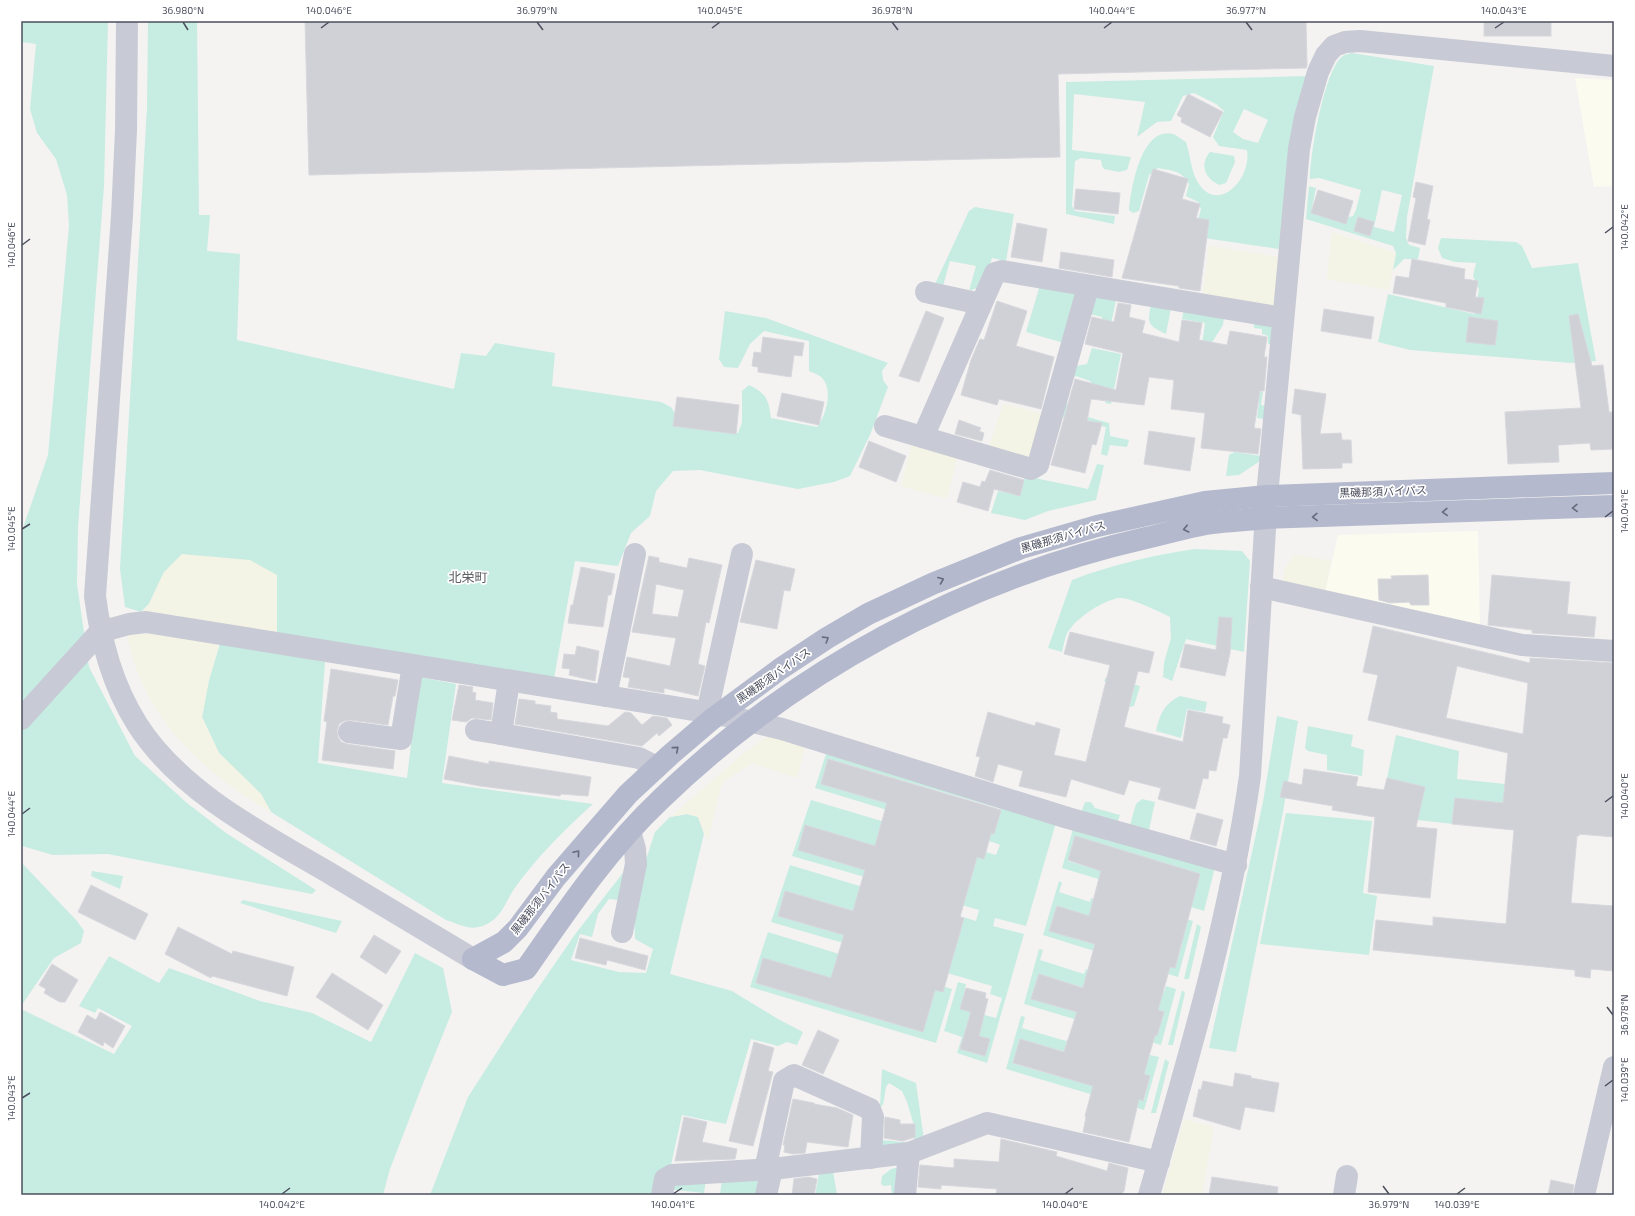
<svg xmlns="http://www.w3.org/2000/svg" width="1635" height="1216" viewBox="0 0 1635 1216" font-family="'Exo 2','Noto Sans JP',sans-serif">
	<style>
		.commercial { fill: #fbfbef }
		.green { fill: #c7ece2; fill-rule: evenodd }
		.sand { fill: #f3f3e6 }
		.building { fill: #d0d1d6; stroke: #d7d7dd; fill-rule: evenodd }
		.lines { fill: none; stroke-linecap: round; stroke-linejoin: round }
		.minor { stroke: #c8cad5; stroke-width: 22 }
		.major { stroke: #b5b9cd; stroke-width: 22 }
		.oneway { stroke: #666a7a }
		.ticks { fill: none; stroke: #4c4f5e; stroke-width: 1.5 }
		.labels { text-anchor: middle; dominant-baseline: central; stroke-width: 3.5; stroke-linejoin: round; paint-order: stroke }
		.street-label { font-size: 11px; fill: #4c4f5e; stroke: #fff }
		.quarter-label { font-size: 13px; fill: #5f6066; stroke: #fff }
		.neatline { fill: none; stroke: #4c4f5e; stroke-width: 1.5 }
		.ticks-label { font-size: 10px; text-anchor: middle; fill: #4c4f5e }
	</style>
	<rect width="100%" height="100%" fill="#f4f3f2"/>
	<g class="commercial">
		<polygon points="1575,78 1614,80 1614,186 1594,187"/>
		<polygon points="1478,531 1480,629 1324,596 1338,535"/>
	</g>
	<g class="green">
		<polygon points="21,21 108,21 104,186 78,527 77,584 89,667 135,756 187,803 226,833 316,890 312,894 108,854 53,855 22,846 21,848 21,534 48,455 69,226 67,195 56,159 37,133 30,109 36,44 21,42"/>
		<path d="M148 21H197L199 215H210L207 251 240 254 237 340 454 389 461 353 486 356 495 343 555 353 552 386 661 402 671 407 682 425 738 433 742 423V391L749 385C766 393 769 400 771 418L817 427C826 416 833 391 823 379 820 375 813 373 809 371V341L764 331 750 344 738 368 724 367 719 359 725 311 766 318 888 363 882 371 883 380 888 387 870 435 850 476 834 482 798 489 700 470 673 471 656 491 650 516 631 533 618 566 575 561 553 684 277 636 164 572 149 604 141 612 125 607 120 569 147 108Z"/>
		<path d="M1352 53 1434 66 1407 217 1406 238 1409 245 1420 248 1418 259H1404L1393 270 1396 253 1393 246 1306 219 1309 186 1316 188 1311 213 1341 222 1345 218 1353 216 1356 210 1361 190 1319 178 1310 179C1310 156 1324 69 1343 56 1345 54 1349 54 1352 53ZM1382 190 1402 195 1394 232 1374 227Z"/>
		<path d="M1309 76 1286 250 1143 229 1196 227 1201 209 1198 202 1186 196 1189 184C1181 170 1173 171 1158 168L1149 175 1139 211 1133 213 1129 210C1131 189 1141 126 1173 134 1177 135 1182 140 1186 142 1190 154 1191 170 1197 181 1217 216 1252 179 1247 150L1219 146 1213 137 1224 111 1216 104 1194 93 1183 96 1171 121 1157 122 1137 137 1145 102 1074 94 1072 150 1131 157 1127 170 1119 172 1104 169 1102 166 1101 160 1081 158 1075 161 1072 206 1075 211 1115 216 1114 224 1066 214V82ZM1244 109 1268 120 1258 143 1243 139 1233 132Z"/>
		<path d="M1210 152 1234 156 1235 162 1226 183 1219 185C1205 178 1199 165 1210 152Z"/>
		<polygon points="975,207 1014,214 1006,261 992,258 984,285 969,291 976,266 950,261 943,286 935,284 969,211"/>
		<polygon points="1441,238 1516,242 1522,246 1532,268 1578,263 1596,361 1572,363 1410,350 1378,342 1388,294 1474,314 1479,290 1473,276 1476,263 1455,262 1442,258 1438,248"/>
		<polygon points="1040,285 1079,294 1064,343 1026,332"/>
		<polygon points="1097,295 1116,300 1111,324 1102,322 1102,317 1086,313"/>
		<path d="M1151 304 1171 308 1166 334C1148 325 1147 325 1151 304Z"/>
		<polygon points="1184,310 1224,317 1223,325 1209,347 1202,345 1205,323 1182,319"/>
		<polygon points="1254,321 1275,324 1273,344 1268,344 1268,336 1262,334 1262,329 1254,328"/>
		<polygon points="1092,348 1121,354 1111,404 1105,403 1108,393 1105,390 1093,386 1090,381 1076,376 1070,380 1065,401 1069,405 1074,407 1073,409 1077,414 1109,423 1110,436 1129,440 1127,447 1110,445 1107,456 1101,454 1106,427 1058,416 1071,367 1087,364"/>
		<polygon points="1254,391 1263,392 1261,405 1266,406 1265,419 1257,418 1259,401"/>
		<polygon points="1235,452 1261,456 1260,461 1239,475 1226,476 1229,455"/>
		<polygon points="1097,464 1104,465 1096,500 1048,511 1025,520 991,513 998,491 1020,496 1025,476 1088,489"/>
		<path d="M1195 549 1242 551 1250 561 1244 652 1186 639 1172 681 1163 677 1164 663 1171 638 1170 617C1160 612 1130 597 1119 598 1104 600 1078 617 1070 629 1065 634 1064 645 1062 652L1048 648 1072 580C1111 565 1153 555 1195 549Z"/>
		<path d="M220 643 325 662 318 763 407 778 419 677 456 684 442 783 593 804C565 829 536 858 514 889 506 901 502 917 487 924 471 932 462 925 446 920L271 812 261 794 219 753 202 717 209 680Z"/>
		<polygon points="1106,677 1140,686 1134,706 1129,707 1134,689 1104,681"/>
		<path d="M1180 696 1207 702 1205 712 1187 709 1181 738 1156 731C1160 714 1164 704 1180 696Z"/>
		<polygon points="1277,716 1298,721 1283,812 1236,1052 1209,1048 1263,802"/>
		<polygon points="1308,726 1353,735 1351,746 1364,750 1362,776 1327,770 1327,755 1308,751 1305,748"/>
		<polygon points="1396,735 1459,751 1457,779 1505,784 1503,803 1455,798 1453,824 1417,820 1424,787 1387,778"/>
		<path d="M826 754 1057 819 1026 926 995 918 993 926 1024 934 987 1063 957 1053 962 1037 944 1031 958 982 966 984 961 1009 996 1018 1002 998 990 994 992 986 771 922 790 865 976 921 979 910 792 856 811 800 996 855 1000 845 995 843 815 788ZM829 759 1001 809 994 834 821 784ZM806 826 972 875 965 899V900ZM785 891 957 941 950 966 778 916ZM965 1032 985 1056 960 1049Z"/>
		<polygon points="1142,799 1155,802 1149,830 1130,825 1136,804"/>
		<polygon points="1085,802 1091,802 1095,808 1120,815 1117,823 1081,813"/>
		<polygon points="1286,813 1372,821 1363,893 1377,896 1369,955 1260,944"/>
		<polygon points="687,814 698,817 704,834 670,974 732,991 778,1019 803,1032 797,1045 787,1042 778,1046 751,1039 726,1124 682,1115 671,1165 658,1195 430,1195 468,1097 534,994 576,933 626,869 619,900 609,899 598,914 592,937 580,934 571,960 619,972 646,973 653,949 635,939 634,910 642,872 655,832 670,817"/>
		<path d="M1073 829 1211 865 1214 871 1204 911 1062 868ZM1075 836 1200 874 1193 898 1068 861Z"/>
		<polygon points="21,862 77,921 84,931 81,943 54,958 21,1006"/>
		<polygon points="92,871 123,876 120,889 91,876"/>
		<path d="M1059 881 1062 883 1059 892 1090 902 1091 898 1174 922 1176 916 1193 921 1178 977 1043 935ZM1057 907 1182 944 1175 968 1050 931Z"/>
		<polygon points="243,900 342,921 336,933 240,903"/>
		<polygon points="1197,924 1201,927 1189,979 1184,979"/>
		<path d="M768 932 952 989 936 1043 750 987ZM763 958 923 1032 756 983Z"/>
		<path d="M1039 949 1043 950 1040 960 1084 974 1086 969 1164 992 1166 986 1176 989 1161 1045 1024 1004ZM1039 974 1164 1012 1157 1036 1032 999Z"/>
		<polygon points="415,953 443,968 452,1012 422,1086 390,1169 383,1195 21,1195 21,1009 114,1054 132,1026 98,1008 95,1013 79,1006 109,956 159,983 169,968 260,1001 312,1013 371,1042"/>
		<polygon points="1182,990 1185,993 1173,1045 1168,1045"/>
		<path d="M1021 1016 1025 1017 1022 1028 1066 1041 1068 1039 1148 1061 1150 1055 1159 1057 1144 1110 1006 1069ZM1020 1039 1150 1076 1144 1100 1014 1064Z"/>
		<polygon points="1165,1059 1169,1062 1156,1113 1151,1113"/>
		<path d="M882 1069 916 1083 924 1140C911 1149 896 1154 880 1151L878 1147 879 1114H882L881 1140 914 1143 913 1122 907 1102 902 1091 889 1083 886 1087 883 1105 880 1107Z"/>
		<polygon points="899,1167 898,1195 892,1195 891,1185 884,1186 881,1184 882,1176 891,1169"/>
		<polygon points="820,1169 833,1171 837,1195 815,1195"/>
		<polygon points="706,1178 704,1193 667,1189 669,1180"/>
		<polygon points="722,1178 762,1181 759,1195 720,1195"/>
	</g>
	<g class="sand">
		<polygon points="1332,232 1396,253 1389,290 1327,279"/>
		<polygon points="1209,246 1282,257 1277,304 1268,309 1202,299"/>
		<polygon points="1003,404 1045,414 1033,458 988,449"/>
		<polygon points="912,444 958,456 947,499 901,486"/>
		<polygon points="182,554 250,560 277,575 277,636 141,612 149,604 164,572"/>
		<polygon points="1295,554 1331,561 1324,596 1283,583 1285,568"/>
		<path d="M141 634H162L220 643 209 680 202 717 219 753 261 794 271 812C216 780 169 741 142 683 135 668 131 652 127 636Z"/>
		<polygon points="775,735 806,745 797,778 752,763 722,783 708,841 698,817 687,814 670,817 744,753 767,737"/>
		<polygon points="1184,1119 1214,1127 1202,1195 1162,1195"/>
	</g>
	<g class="building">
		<polygon points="305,21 1306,21 1307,65 1306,68 1058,74 1060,157 309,175"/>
		<rect x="1484" y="21" width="67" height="15"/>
		<polygon points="1188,94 1223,112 1210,137 1181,122 1182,118 1177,115"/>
		<polygon points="1153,169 1188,179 1182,199 1200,204 1196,218 1209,220 1200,291 1179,288 1179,286 1122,278"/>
		<polygon points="1416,182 1433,186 1427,219 1430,220 1425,245 1408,241 1416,198 1413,197"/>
		<polygon points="1076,189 1120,193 1118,214 1074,209"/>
		<polygon points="1318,190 1353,201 1346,224 1311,213"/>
		<polygon points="1358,217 1374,222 1370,236 1354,231"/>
		<polygon points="1017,223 1047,229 1042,262 1011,257"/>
		<polygon points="1061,252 1114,260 1112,277 1059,268"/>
		<polygon points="1412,259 1465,269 1464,279 1478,281 1475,297 1484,298 1481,314 1446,307 1446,303 1393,293 1396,276 1409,278"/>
		<polygon points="997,301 1027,311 1016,346 1054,357 1041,409 999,399 997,405 961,395 971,360 980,339 984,340"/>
		<polygon points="1118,303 1131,305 1129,317 1145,321 1142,333 1179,342 1182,320 1202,323 1199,340 1227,345 1230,331 1267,337 1264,357 1267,357 1264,391 1260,391 1254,428 1261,429 1258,454 1201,448 1205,413 1171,409 1174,380 1149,377 1144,405 1091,399 1087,421 1102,423 1096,445 1092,444 1085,473 1051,465 1075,379 1116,390 1123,353 1085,344 1092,317 1114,322"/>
		<polygon points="1324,309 1374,317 1371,339 1321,331"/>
		<polygon points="926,311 944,318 919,382 899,376"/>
		<polygon points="1578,314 1592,366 1603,365 1609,412 1614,412 1614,449 1591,450 1590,443 1558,445 1559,462 1508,464 1505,412 1581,408 1569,316"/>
		<polygon points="1469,317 1498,321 1495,345 1466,342"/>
		<polygon points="763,337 804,343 802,356 794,355 791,377 758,372 758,367 752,366 754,352 761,353"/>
		<polygon points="1295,389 1326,394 1320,434 1341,433 1342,440 1351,440 1352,463 1342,463 1342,468 1303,469 1301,415 1292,413"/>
		<polygon points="782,393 824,402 819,425 777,416"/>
		<polygon points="677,397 739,405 736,434 673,426"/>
		<polygon points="959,420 981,428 979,431 984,433 982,441 955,434"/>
		<polygon points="1149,431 1195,438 1190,471 1144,464"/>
		<polygon points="869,441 906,456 896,482 859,467"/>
		<polygon points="990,470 1024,480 1020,496 994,489 988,511 957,502 963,482 980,487 982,481 985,482"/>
		<path d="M649 556 659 558V562L687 568 689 558 722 565 709 623 706 622 698 664 705 666 698 696 664 688V693L628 687 630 678 623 677 627 657 670 666 676 638 632 632ZM656 584 684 590 678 617 652 614Z"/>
		<polygon points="756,560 795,569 790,591 784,590 777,629 740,622"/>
		<polygon points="581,567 615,574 611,595 608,595 603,627 568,623 571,605 573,605"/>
		<polygon points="1428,575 1429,605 1411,605 1409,602 1390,603 1379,600 1378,579 1392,579 1391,576"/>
		<polygon points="1492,575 1570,582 1567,614 1596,617 1594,637 1532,633 1532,630 1488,625"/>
		<polygon points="1219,617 1232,618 1230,653 1225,676 1180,667 1185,644 1216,650"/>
		<path d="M1373 626 1530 663V658L1614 663V837L1579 834V836H1577L1571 903 1614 906V971L1591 969 1590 978 1575 976V970L1373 950 1376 920 1433 926V917L1506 924 1514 830 1452 824 1455 798 1503 803 1508 753 1368 720 1378 675 1363 672ZM1457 666 1528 683 1523 734 1446 718Z"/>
		<polygon points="1070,632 1154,652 1149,673 1138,671 1124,727 1183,742 1188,710 1223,717 1222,723 1230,725 1227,738 1223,738 1216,771 1209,770 1208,779 1203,778 1195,809 1158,799 1161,788 1129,780 1124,795 1071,779 1066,797 1019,786 1023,771 998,764 993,782 975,776 980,757 976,756 988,712 1035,726 1036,722 1060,729 1054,755 1086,762 1110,665 1064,654"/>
		<polygon points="577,646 599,651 595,681 569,675 570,669 562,668 564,654 575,655"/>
		<polygon points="331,669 398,680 395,696 393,696 388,725 350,720 344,721 339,724 337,731 338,737 341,742 347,744 395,751 393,769 322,760 327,722 324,721"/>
		<polygon points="459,685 473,687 472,692 476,693 475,700 493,703 491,720 472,718 466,722 452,720"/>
		<polygon points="519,699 535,701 535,704 551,706 550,712 557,713 557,719 608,726 625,712 631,713 642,725 653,716 667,718 672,725 659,736 657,733 642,746 515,724"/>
		<polygon points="449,756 489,764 489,761 591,777 588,796 561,794 560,796 480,786 444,779"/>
		<polygon points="828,759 1001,810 994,834 991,833 984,859 977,857 960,917 964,918 943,992 935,990 923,1032 756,983 763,958 831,978 844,935 778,916 785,891 853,911 865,870 798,850 805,825 875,846 887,803 821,784"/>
		<polygon points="1304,769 1358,777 1356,786 1384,790 1387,778 1425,787 1416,827 1437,829 1430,898 1368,892 1375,817 1332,810 1333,806 1280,797 1284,781 1302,785"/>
		<polygon points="1197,813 1223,820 1216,846 1190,839"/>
		<polygon points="1075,836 1200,874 1175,968 1170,967 1158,1010 1164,1012 1157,1036 1155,1035 1144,1074 1150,1076 1143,1101 1139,1099 1129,1142 1083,1132 1086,1117 1085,1116 1093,1086 1013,1063 1020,1039 1064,1052 1077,1012 1031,999 1039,974 1083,988 1095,944 1049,931 1057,906 1089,916 1101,871 1068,860"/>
		<polygon points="91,885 148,914 135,940 78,912"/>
		<polygon points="178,927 232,954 233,951 294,967 287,996 212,976 211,978 165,954"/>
		<polygon points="374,935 401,951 386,974 360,957"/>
		<polygon points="580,938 648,956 645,970 607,960 606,965 575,958"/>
		<polygon points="52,964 78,980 65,1002 60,1002 44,993 46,989 39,985"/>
		<polygon points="332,973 383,1005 368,1030 316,997"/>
		<polygon points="966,988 986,993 985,998 988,999 979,1036 990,1039 985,1056 960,1049 971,1012 960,1009"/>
		<polygon points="100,1012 125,1026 113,1048 104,1042 103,1046 78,1032 87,1015 96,1020"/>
		<polygon points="818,1030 839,1040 823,1074 802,1065"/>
		<polygon points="754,1042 774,1048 768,1071 773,1072 753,1146 729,1141"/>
		<polygon points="1235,1073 1251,1076 1251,1078 1279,1083 1274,1112 1245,1107 1240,1130 1193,1116 1199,1089 1201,1090 1203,1081 1233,1087"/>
		<polygon points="793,1099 814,1103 814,1104 837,1108 853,1115 848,1147 807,1142 805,1153 793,1154 784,1152 785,1145 783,1145"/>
		<polygon points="684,1117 707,1122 702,1142 737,1149 735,1159 675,1161"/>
		<polygon points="885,1117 900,1120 900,1124 915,1124 915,1137 903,1141 884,1138"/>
		<polygon points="1001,1139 1057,1152 1056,1156 1107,1171 1109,1163 1128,1168 1124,1191 1121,1195 996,1195 997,1189 941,1185 941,1189 918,1187 920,1165 954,1168 954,1159 999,1162"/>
		<polygon points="808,1177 817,1179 814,1195 792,1195 794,1179"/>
		<polygon points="1212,1177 1278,1187 1277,1195 1209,1195"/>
		<polygon points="1551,1180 1574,1185 1572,1195 1548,1195"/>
	</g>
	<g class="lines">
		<g class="minor">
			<path d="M127 21 126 130 122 216 95 596C101 642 112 684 137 724 180 792 263 834 331 874 378 902 426 931 473 959"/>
			<polyline points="926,292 981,304"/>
			<polyline points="885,426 1031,469 1038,465 1088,287"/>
			<polyline points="923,437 995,273 1002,271 1283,318"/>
			<polyline points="1261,587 1522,645 1614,651"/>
			<polyline points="509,681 501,734 639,758 657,767"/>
			<polyline points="606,696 635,554"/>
			<polyline points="707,713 742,554"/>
			<polyline points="21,719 100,632 129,624 146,622 718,714 782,729 1068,818 1236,865"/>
			<polyline points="476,730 501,734"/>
			<polyline points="349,732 401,739 413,665"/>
			<polyline points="622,932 636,864 635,849 630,831"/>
			<polyline points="765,1170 784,1081 794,1075 870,1109 873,1117 871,1158"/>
			<polyline points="662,1195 665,1179 672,1175 772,1169 909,1153 987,1123 1159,1162"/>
			<polyline points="766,1195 772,1169"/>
			<polyline points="905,1195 909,1153"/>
			<path d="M1149 1195C1189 1057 1230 918 1250 776L1267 496 1299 149 1305 117 1318 72 1326 55 1334 46 1345 42 1360 41 1614 66"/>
			<polyline points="1344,1195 1347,1176"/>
			<polyline points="1584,1195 1614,1067"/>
		</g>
		<g class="major">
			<path d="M473 959 503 975 526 969C567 910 608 849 660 800 793 671 965 579 1146 538 1168 533 1190 526 1212 523 1230 521 1248 520 1266 518L1614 506"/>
			<polyline points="473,959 504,942 518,928 556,877 628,794 670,755 711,720 780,669 827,638 868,614 932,584 1021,548 1097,526 1205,502 1267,496 1614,483"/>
		</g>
	</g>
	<defs><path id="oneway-chevron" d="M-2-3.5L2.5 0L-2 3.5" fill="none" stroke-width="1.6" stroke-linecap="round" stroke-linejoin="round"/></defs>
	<g class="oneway">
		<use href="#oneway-chevron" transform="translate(1575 508) rotate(178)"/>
		<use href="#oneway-chevron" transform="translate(1445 512) rotate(178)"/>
		<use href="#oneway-chevron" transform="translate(1315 517) rotate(178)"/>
		<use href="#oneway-chevron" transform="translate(1186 529) rotate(167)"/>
		<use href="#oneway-chevron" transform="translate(941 580) rotate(-22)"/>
		<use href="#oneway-chevron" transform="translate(826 639) rotate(-32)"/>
		<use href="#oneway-chevron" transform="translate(676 749) rotate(-40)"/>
		<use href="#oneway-chevron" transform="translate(577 853) rotate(-50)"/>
	</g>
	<path class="ticks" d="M183 22 188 30M537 22 543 30M892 22 898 30M1246 22 1252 30M321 28 329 22M712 28 720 22M1104 28 1112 22M1495 28 1504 22M1605 233 1613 227M22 245 30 239M1605 517 1613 511M22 529 30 524M1605 802 1613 796M22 814 30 808M1607 1007 1613 1015M1605 1086 1613 1080M22 1098 30 1093M1383 1186 1389 1194M282 1194 290 1188M673 1194 682 1188M1065 1194 1073 1188M1457 1194 1465 1188"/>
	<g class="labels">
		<g class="street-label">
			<text transform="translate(1383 491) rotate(-2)">黒磯那須バイパス</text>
			<text transform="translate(1063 536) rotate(-16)">黒磯那須バイパス</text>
			<text transform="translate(773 675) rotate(-35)">黒磯那須バイパス</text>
			<text transform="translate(540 898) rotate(-52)">黒磯那須バイパス</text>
		</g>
		<g class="quarter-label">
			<text x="468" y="577">北栄町</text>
		</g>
	</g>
	<rect width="1635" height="1216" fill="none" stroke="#ffffff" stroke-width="44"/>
	<rect x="22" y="22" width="1591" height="1172" class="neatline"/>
	<g class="ticks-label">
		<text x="183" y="14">36.980°N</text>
		<text x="329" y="14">140.046°E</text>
		<text x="537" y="14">36.979°N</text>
		<text x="720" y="14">140.045°E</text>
		<text x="892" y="14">36.978°N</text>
		<text x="1112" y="14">140.044°E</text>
		<text x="1246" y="14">36.977°N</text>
		<text x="1504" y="14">140.043°E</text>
		<text transform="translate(1624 227) rotate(-90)" y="4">140.042°E</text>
		<text transform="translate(11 245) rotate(-90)" y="4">140.046°E</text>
		<text transform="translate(1624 511) rotate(-90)" y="4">140.041°E</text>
		<text transform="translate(11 529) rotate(-90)" y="4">140.045°E</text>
		<text transform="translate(1624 796) rotate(-90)" y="4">140.040°E</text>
		<text transform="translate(11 814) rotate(-90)" y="4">140.044°E</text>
		<text transform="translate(1624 1015) rotate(-90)" y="4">36.978°N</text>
		<text transform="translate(1624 1080) rotate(-90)" y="4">140.039°E</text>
		<text transform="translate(11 1098) rotate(-90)" y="4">140.043°E</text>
		<text x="282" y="1208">140.042°E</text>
		<text x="673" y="1208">140.041°E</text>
		<text x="1065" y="1208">140.040°E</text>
		<text x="1389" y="1208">36.979°N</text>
		<text x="1457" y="1208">140.039°E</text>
	</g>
</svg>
